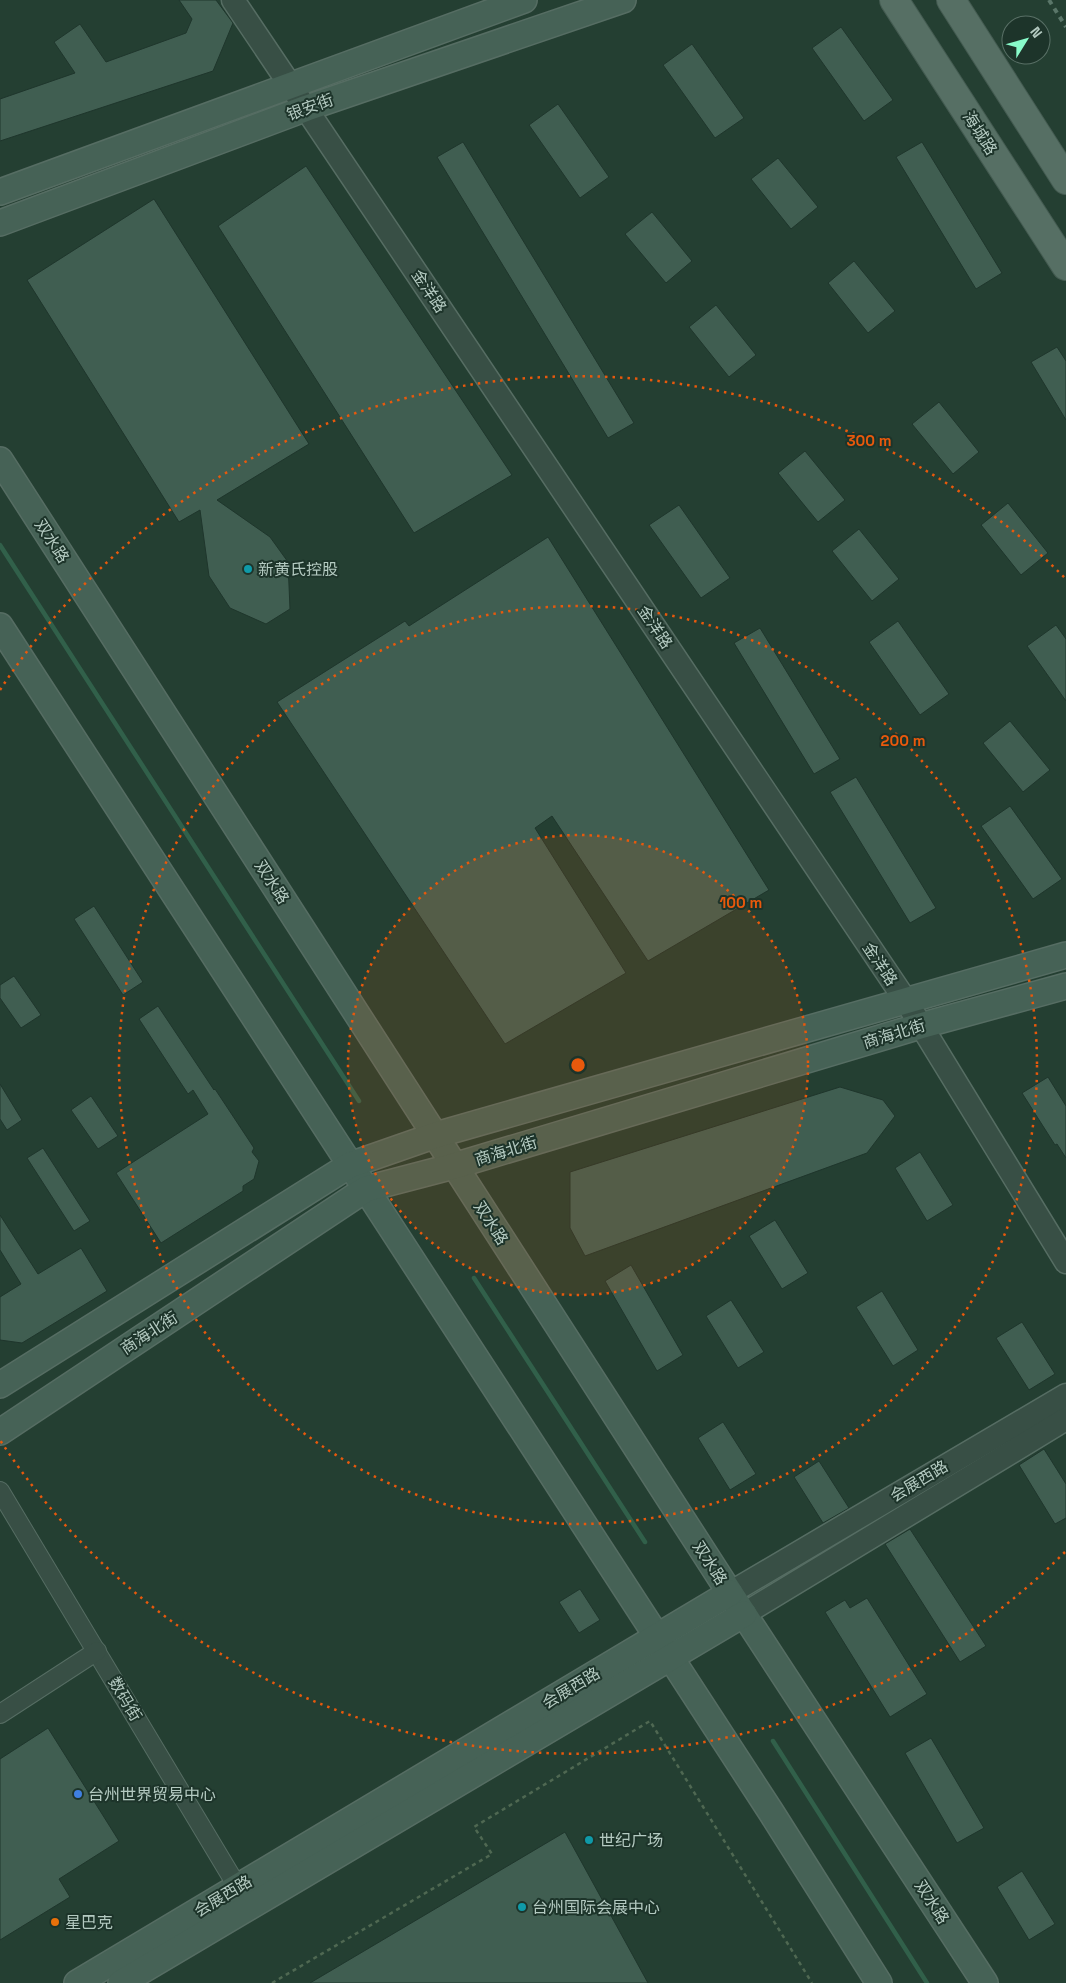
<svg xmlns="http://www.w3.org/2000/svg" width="1066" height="1983" viewBox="0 0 1066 1983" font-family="'Space Grotesk','Noto Sans SC',sans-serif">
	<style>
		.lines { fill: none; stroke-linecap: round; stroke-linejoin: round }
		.stream { stroke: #31604a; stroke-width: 4.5 }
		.building { fill: #405e51; stroke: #1f362c }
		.minor-casing { stroke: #566d63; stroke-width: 20 }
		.tertiary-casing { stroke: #566d63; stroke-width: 25 }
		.secondary-casing { stroke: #566d63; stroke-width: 28 }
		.primary-casing { stroke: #445b51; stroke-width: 30 }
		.path { stroke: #4f6852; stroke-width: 2.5; stroke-dasharray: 4 4; stroke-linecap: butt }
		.minor { stroke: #384f45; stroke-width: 18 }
		.tertiary { stroke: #384f45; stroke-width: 22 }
		.secondary { stroke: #466256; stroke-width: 25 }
		.primary { stroke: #566f64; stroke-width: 28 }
		.rail { stroke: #5a7669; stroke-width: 4; stroke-dasharray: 5 5; stroke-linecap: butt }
		.ring { fill: none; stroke: #e8590c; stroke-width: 2.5; stroke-dasharray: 2.5 5 }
		.culture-dot { fill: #0f9aa8; stroke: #1d342a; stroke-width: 2 }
		.shop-dot { fill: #3f7fe0; stroke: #1d342a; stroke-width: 2 }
		.food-dot { fill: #e8710a; stroke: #1d342a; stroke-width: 2 }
		.labels { text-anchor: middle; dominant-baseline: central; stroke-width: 4; stroke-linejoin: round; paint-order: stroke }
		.street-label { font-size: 16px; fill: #b4cac1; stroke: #1d342a }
		.poi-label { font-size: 16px; fill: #b4cac1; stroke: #1d342a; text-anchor: start }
		.centre { fill: #e8590c; stroke: #1d342a; stroke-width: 2.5 }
		.ring-label { font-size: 15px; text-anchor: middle; font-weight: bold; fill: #e8590c; stroke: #1d342a; stroke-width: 4; stroke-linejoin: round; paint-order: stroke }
	</style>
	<rect width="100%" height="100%" fill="#243f32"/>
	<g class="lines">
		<g class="stream">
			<polyline points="0,545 359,1101"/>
			<polyline points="474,1278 645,1542"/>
			<polyline points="773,1741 927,1983"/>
		</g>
	</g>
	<g class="building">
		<polygon points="179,0 216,0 233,23 213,71 0,141 0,99 75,73 54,42 80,24 106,62 186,33 192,19"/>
		<polygon points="841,27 893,100 864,121 812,48"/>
		<polygon points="692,44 744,118 715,138 663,65"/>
		<polygon points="558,104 609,177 580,198 529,125"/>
		<polygon points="463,142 634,423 608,438 437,157"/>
		<polygon points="922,142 1002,273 976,289 896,157"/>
		<polygon points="778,158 818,207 791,229 751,179"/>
		<polygon points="306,166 512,475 414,533 218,226"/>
		<polygon points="154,199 309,444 217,500 270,537 288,562 290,609 266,624 230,608 209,576 200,510 179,522 27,280"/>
		<polygon points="652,212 692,261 666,283 625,234"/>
		<polygon points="854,261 895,311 868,333 828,283"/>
		<polygon points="716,305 756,355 729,377 689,327"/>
		<polygon points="1057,347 1066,361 1066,420 1031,362"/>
		<polygon points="939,402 979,452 953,474 912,424"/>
		<polygon points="805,451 845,500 818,522 778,473"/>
		<polygon points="1008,503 1048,553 1021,575 981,525"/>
		<polygon points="679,505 730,578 701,598 649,525"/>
		<polygon points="859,529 899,579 872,601 832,551"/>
		<polygon points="548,537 769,890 648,961 552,816 535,828 626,973 505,1044 277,702 405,621 409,626"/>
		<polygon points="898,621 949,694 920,715 869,642"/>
		<polygon points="1056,625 1066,639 1066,701 1027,646"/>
		<polygon points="760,628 840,759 814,774 734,643"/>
		<polygon points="1010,721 1050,770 1023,792 983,743"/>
		<polygon points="856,777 936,908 910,923 830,792"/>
		<polygon points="1010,806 1062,879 1033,899 981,826"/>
		<polygon points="94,906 143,982 123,995 74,919"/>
		<polygon points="14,976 41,1015 21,1028 0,998 0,985"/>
		<polygon points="158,1006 214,1090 215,1089 254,1148 252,1152 259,1161 254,1179 243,1186 243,1191 161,1243 116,1173 208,1114 193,1090 188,1094 139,1019"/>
		<polygon points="1048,1077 1066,1106 1066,1158 1057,1144 1055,1145 1022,1093"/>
		<polygon points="0,1084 22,1120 7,1130 0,1119"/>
		<polygon points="840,1087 883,1100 895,1116 867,1153 585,1256 570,1228 570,1172"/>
		<polygon points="91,1096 118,1136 98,1149 71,1110"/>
		<polygon points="43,1148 90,1221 74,1231 27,1158"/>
		<polygon points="920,1152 953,1205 927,1221 895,1168"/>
		<polygon points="0,1215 38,1274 81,1248 107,1291 22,1343 0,1340 0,1297 21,1284 0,1250"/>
		<polygon points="775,1220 808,1273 782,1289 749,1236"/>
		<polygon points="631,1265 683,1355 657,1371 605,1281"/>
		<polygon points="882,1291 918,1350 893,1366 856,1307"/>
		<polygon points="731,1300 764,1352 738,1368 706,1316"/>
		<polygon points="1022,1322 1055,1374 1029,1390 996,1338"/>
		<polygon points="723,1422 756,1474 730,1490 698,1438"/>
		<polygon points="1044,1449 1066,1484 1066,1518 1055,1524 1019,1465"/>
		<polygon points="819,1461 849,1508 823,1523 794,1477"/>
		<polygon points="910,1529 986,1646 960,1662 885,1544"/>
		<polygon points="580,1589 600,1620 579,1633 559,1602"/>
		<polygon points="867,1598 927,1694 890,1717 825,1612 845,1600 850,1608"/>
		<polygon points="48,1728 119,1841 59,1879 70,1897 0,1940 0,1759"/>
		<polygon points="931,1738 984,1828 957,1843 905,1753"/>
		<polygon points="565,1832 648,1983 310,1983"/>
		<polygon points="1022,1871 1055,1924 1029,1940 997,1887"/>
	</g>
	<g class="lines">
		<defs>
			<g id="minor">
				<polyline points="0,1491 243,1896"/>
				<polyline points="0,1714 97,1651"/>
			</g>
			<g id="tertiary">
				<polyline points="233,0 906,1001 1066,1262"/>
				<polyline points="730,1593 1066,1395"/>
				<polyline points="744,1614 1066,1419"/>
			</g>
			<g id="secondary">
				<polyline points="0,192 524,0"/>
				<polyline points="0,223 307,108 623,0"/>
				<polyline points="0,460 730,1593 985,1983"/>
				<polyline points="0,626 771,1812 879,1983"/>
				<polyline points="0,1385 350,1165 436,1135 1066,955"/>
				<polyline points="0,1432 366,1189 454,1166 920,1026 1066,986"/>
				<polyline points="77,1983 730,1593"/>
				<polyline points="121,1983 744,1614"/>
			</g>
			<g id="primary">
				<polyline points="894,0 1066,266"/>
				<polyline points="951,0 1066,180"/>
			</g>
		</defs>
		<use href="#minor" class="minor-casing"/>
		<use href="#tertiary" class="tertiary-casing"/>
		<use href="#secondary" class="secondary-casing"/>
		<use href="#primary" class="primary-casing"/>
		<polyline class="path" points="272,1983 492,1854 474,1827 650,1721 812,1983"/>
		<use href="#minor" class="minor"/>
		<use href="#tertiary" class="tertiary"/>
		<use href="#secondary" class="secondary"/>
		<use href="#primary" class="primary"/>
		<polyline class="rail" points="1049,0 1066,27"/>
	</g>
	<circle cx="578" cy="1065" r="230" fill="#e8590c" fill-opacity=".12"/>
	<g class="ring">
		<circle cx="578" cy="1065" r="230"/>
		<circle cx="578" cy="1065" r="459"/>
		<path d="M1065 1552A689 689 0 0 1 0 1440M0 690A689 689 0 0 1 1065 578"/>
	</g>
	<g class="culture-dot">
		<circle cx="248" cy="569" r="5"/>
		<circle cx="589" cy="1840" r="5"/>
		<circle cx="522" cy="1907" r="5"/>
	</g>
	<circle class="shop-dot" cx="78" cy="1794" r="5"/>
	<circle class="food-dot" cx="55" cy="1922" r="5"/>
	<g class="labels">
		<g class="street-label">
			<text transform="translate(310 107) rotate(-20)">银安街</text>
			<text transform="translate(980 133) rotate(57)">海城路</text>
			<text transform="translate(429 291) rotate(56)">金洋路</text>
			<text transform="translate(52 541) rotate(57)">双水路</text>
			<text transform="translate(655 627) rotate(56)">金洋路</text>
			<text transform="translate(272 882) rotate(57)">双水路</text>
			<text transform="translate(880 964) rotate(56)">金洋路</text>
			<text transform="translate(894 1034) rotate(-17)">商海北街</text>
			<text transform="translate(506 1151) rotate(-17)">商海北街</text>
			<text transform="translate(491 1223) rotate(57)">双水路</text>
			<text transform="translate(149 1333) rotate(-33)">商海北街</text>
			<text transform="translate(919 1481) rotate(-31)">会展西路</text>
			<text transform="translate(710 1563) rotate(57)">双水路</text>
			<text transform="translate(571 1688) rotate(-31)">会展西路</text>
			<text transform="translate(125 1699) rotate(59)">数码街</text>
			<text transform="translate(223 1896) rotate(-31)">会展西路</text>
			<text transform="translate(932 1902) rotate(57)">双水路</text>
		</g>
		<g class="poi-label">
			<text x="258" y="569">新黄氏控股</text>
			<text x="88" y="1794">台州世界贸易中心</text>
			<text x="599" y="1840">世纪广场</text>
			<text x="532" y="1907">台州国际会展中心</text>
			<text x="65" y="1922">星巴克</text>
		</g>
	</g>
	<circle cx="578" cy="1065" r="8" class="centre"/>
	<g class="ring-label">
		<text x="869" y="446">300 m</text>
		<text x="903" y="746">200 m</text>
		<text x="741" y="908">100 m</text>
	</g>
	<g transform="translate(1026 40) rotate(53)"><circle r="24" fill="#1d342a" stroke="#597066"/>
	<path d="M0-4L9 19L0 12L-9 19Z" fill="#88fbca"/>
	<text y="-8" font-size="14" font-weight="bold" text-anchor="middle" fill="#b4cac1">N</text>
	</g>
</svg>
